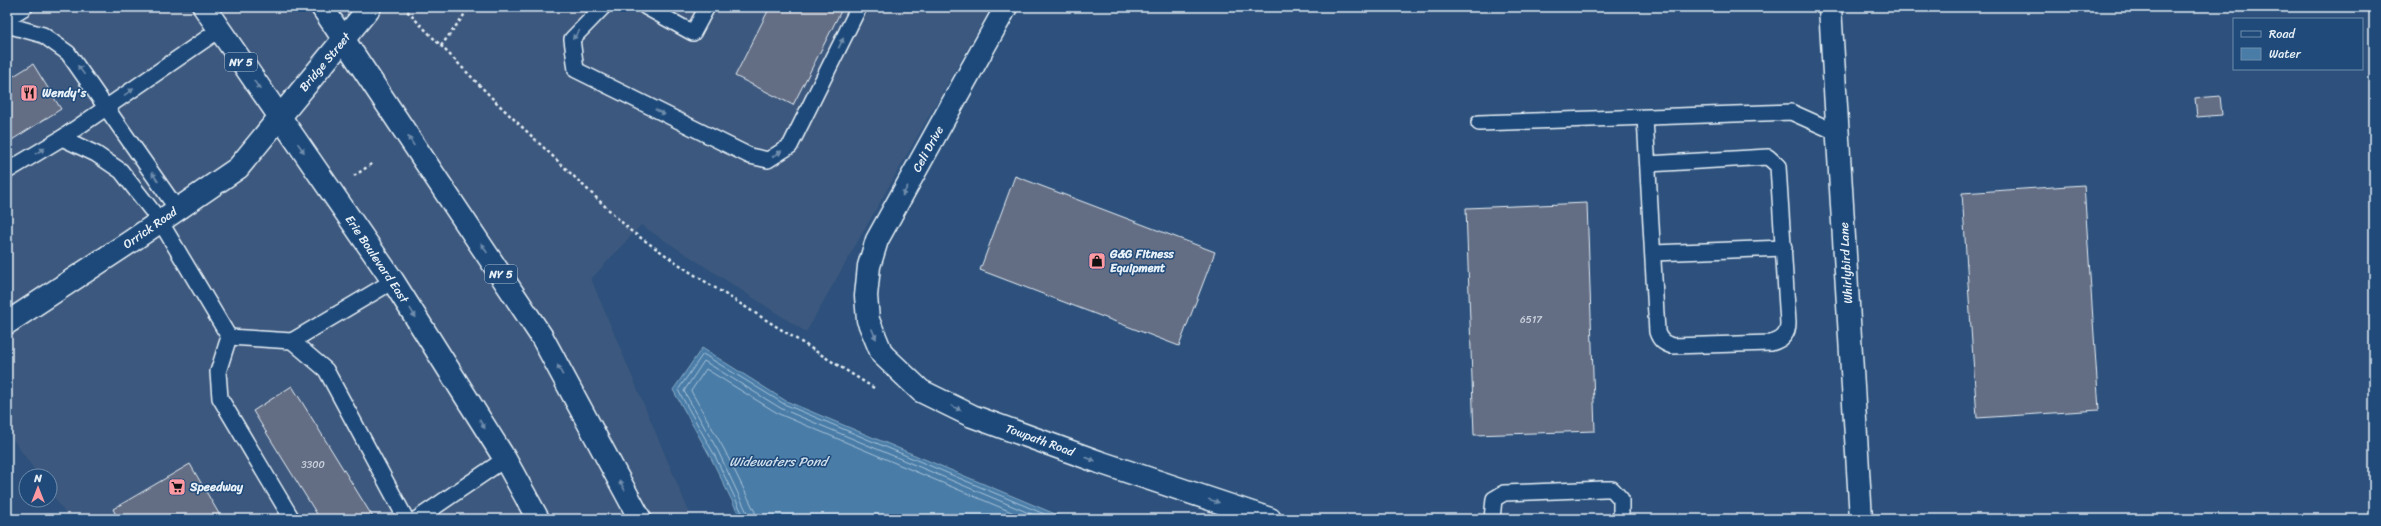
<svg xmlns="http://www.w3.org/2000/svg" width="2381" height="526" viewBox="0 0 2381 526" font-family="Sriracha,sans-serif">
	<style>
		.built { fill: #3d597e }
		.water { fill: #497ca7; stroke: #89abc7 }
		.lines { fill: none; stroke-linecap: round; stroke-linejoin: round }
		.shore { stroke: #a8c2d8; stroke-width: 1 }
		.building { fill: #636d84; stroke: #e8f1f8 }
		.lane-casing { stroke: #e8f1f8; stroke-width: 18 }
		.street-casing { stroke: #e8f1f8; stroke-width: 25 }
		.secondary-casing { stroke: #e8f1f8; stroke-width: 25 }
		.primary-casing { stroke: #e8f1f8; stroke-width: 25 }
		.path { stroke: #e8f1f8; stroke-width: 2.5; stroke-dasharray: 3 3; stroke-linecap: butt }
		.lane { stroke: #1f4a7a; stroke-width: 15 }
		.street { stroke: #1f4a7a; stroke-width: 22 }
		.secondary { stroke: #1f4a7a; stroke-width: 22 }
		.primary { stroke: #1f4a7a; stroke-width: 22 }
		.oneway { fill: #6f8dac }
		.labels { text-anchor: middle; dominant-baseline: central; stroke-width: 3; stroke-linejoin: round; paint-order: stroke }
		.number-label { font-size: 10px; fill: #c7d0db }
		.shield { fill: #1f4a7a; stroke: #acbfd2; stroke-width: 1 }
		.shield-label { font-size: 11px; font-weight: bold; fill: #e8f1f8 }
		.street-label { font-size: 12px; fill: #e8f1f8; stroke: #1f4a7a }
		.poi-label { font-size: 12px; font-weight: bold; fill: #e8f1f8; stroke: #1f4a7a; text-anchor: start }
		.water-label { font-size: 13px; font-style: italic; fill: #d0dfec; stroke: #1f4a7a }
	</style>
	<rect width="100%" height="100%" fill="#2d517c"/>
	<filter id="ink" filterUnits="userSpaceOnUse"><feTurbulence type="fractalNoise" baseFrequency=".025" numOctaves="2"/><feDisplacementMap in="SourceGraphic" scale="8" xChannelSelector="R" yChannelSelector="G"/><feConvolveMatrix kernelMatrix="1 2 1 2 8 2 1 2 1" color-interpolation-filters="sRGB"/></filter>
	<g filter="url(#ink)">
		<polygon class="built" points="7,7 991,7 806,332 641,225 591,279 692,519 69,519 50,491 50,476 39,476 7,431"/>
		<polygon class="water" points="702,348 786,401 1067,519 741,519 710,456 673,390"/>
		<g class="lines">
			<g class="shore">
				<polyline points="745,519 714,454 678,390 703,354 784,404 1056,519"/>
				<polyline points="750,519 718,451 684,391 704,361 782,409 1043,519"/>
				<polyline points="756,519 755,512 724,449 691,391 706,369 779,414 1028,519"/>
			</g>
		</g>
		<g class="building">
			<polygon points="770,7 843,7 793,105 735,76"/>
			<polygon points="33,64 61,109 7,143 7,74 9,73 12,77"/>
			<polygon points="2220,96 2222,115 2197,117 2195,98"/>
			<polygon points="1015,176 1215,252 1179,346 980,270"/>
			<polygon points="2084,185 2099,410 1977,418 1962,193"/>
			<polygon points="1587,203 1595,431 1474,435 1466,208"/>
			<polygon points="292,386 374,519 320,519 253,411"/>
			<polygon points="190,464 222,519 118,519 113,509"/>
		</g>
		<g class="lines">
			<defs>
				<g id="lane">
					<polyline points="603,7 572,39 576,70 750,156 768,160 790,146 859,7"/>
					<polyline points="646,7 693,33 707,7"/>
					<polyline points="7,18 25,7"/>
					<polyline points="7,25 43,35 68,53 177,209"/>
					<path d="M1645 118C1649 190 1653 261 1657 332 1660 341 1664 343 1672 346L1771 343C1782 340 1788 335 1788 323L1778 166 1768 157 1648 164"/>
					<polyline points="1479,123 1791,112 1838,133"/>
					<polyline points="62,138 219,30"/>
					<polyline points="7,171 62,138 96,154 121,171 160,221 229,337 218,372 220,398 292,519"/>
					<polyline points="1653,253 1784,248"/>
					<polyline points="229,337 292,341 393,281"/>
					<polyline points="292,341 326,370 406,519"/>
					<polyline points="417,519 505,459"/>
					<polyline points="1492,519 1494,499 1504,493 1604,489 1612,489 1621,499 1621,519"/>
				</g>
				<g id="street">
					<polyline points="1006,7 877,240 869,266 866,296 868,320 882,354 921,391 972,416 1099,462 1270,519"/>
					<polyline points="1830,7 1861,519"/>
				</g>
				<polyline id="secondary" points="7,323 130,242 238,168 370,7"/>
				<g id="primary">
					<polyline points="204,7 393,281 505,459 538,519"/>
					<polyline points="322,7 542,337 640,519"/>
				</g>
			</defs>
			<use href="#lane" class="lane-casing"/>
			<use href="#street" class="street-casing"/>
			<use href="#secondary" class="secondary-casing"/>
			<use href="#primary" class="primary-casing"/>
			<g class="path">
				<polyline points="403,7 497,103 631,231 690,272 874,388"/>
				<polyline points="552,7 556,7"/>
				<polyline points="441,46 470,7"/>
				<polyline points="354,176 373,163"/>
			</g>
			<use href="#lane" class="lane"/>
			<use href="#street" class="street"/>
			<use href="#secondary" class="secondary"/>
			<use href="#primary" class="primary"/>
		</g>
		<defs><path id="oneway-solid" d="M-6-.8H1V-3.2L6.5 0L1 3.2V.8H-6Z"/></defs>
		<g class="oneway">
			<use href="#oneway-solid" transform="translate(576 35) rotate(129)"/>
			<use href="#oneway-solid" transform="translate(841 43) rotate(-64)"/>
			<use href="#oneway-solid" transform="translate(81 70) rotate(-126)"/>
			<use href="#oneway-solid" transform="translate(257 85) rotate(55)"/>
			<use href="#oneway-solid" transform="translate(129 92) rotate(-34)"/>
			<use href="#oneway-solid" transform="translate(660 112) rotate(27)"/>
			<use href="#oneway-solid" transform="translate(411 141) rotate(-123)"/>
			<use href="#oneway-solid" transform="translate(301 148) rotate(55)"/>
			<use href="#oneway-solid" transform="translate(40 151) rotate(-31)"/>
			<use href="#oneway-solid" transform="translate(777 154) rotate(-33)"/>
			<use href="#oneway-solid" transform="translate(155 177) rotate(-124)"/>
			<use href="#oneway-solid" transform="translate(905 191) rotate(119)"/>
			<use href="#oneway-solid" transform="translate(484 248) rotate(-123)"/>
			<use href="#oneway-solid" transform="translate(413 313) rotate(58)"/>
			<use href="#oneway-solid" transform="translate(874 334) rotate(67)"/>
			<use href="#oneway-solid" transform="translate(560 370) rotate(-118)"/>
			<use href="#oneway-solid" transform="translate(956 408) rotate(26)"/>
			<use href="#oneway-solid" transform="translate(482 424) rotate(58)"/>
			<use href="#oneway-solid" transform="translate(1090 459) rotate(20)"/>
			<use href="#oneway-solid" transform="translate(622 485) rotate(-118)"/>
			<use href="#oneway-solid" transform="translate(1214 501) rotate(18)"/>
		</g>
	</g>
	<defs>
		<symbol id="restaurant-square" viewBox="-11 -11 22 22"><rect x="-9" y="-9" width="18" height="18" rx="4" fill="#ff9aa2" stroke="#1f4a7a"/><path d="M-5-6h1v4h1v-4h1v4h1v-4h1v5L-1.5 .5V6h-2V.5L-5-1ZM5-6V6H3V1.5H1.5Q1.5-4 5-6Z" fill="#111"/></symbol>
		<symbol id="shop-square" viewBox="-11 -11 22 22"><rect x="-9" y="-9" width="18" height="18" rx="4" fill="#ff9aa2" stroke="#1f4a7a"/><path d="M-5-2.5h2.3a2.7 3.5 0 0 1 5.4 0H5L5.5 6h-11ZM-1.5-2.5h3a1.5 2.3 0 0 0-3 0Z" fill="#111"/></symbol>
		<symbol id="supermarket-square" viewBox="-11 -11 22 22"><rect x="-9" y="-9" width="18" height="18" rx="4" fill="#ff9aa2" stroke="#1f4a7a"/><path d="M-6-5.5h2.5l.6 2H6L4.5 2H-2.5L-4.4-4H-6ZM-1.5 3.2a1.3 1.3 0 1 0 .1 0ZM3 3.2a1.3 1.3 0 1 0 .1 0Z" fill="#111"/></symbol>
	</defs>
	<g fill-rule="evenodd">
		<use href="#restaurant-square" x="19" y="83" width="20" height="20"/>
		<use href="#shop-square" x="1087" y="251" width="20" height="20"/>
		<use href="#supermarket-square" x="167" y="477" width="20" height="20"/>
	</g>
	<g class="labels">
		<g class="number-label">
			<text x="1531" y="320">6517</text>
			<text x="313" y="465">3300</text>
		</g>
		<g class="shield">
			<rect x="225" y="53" width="32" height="18" rx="3"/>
			<rect x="485" y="265" width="32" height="18" rx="3"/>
		</g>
		<g class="shield-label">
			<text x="241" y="62">NY 5</text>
			<text x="501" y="274">NY 5</text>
		</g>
		<g class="street-label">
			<text transform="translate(325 62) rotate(-50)">Bridge Street</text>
			<text transform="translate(928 149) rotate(-61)">Celi Drive</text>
			<text transform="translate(150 228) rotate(-35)">Orrick Road</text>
			<text transform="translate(377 259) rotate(56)">Erie Boulevard East</text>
			<text transform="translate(1846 263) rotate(-93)">Whirlybird Lane</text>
			<text transform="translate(1040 440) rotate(20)">Towpath Road</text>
		</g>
		<g class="poi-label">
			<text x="42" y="93">Wendy's</text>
			<text x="1110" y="254">G&amp;G Fitness<tspan x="1110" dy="14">Equipment</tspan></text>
			<text x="190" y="487">Speedway</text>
		</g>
		<g class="water-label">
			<text x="778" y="461">Widewaters Pond</text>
		</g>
	</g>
	<rect width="2381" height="526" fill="none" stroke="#1f4a7a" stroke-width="24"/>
	<rect x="12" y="12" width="2357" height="502" fill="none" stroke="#e8f1f8" stroke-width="1.5" filter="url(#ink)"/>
	<rect x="2233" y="18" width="130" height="52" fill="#1f4a7a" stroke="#6f8dac"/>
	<rect x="2241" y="31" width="20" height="6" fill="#1f4a7a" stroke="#6f8dac"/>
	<text x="2269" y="38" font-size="12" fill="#e8f1f8">Road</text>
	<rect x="2241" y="48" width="20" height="12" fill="#497ca7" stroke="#6f8dac"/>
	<text x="2269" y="58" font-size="12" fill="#e8f1f8">Water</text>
	<g transform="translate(38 488)"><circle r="19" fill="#1f4a7a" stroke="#6f8dac"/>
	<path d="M0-3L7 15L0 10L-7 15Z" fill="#ff9aa2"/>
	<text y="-6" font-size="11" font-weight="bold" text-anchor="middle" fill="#e8f1f8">N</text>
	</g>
</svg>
